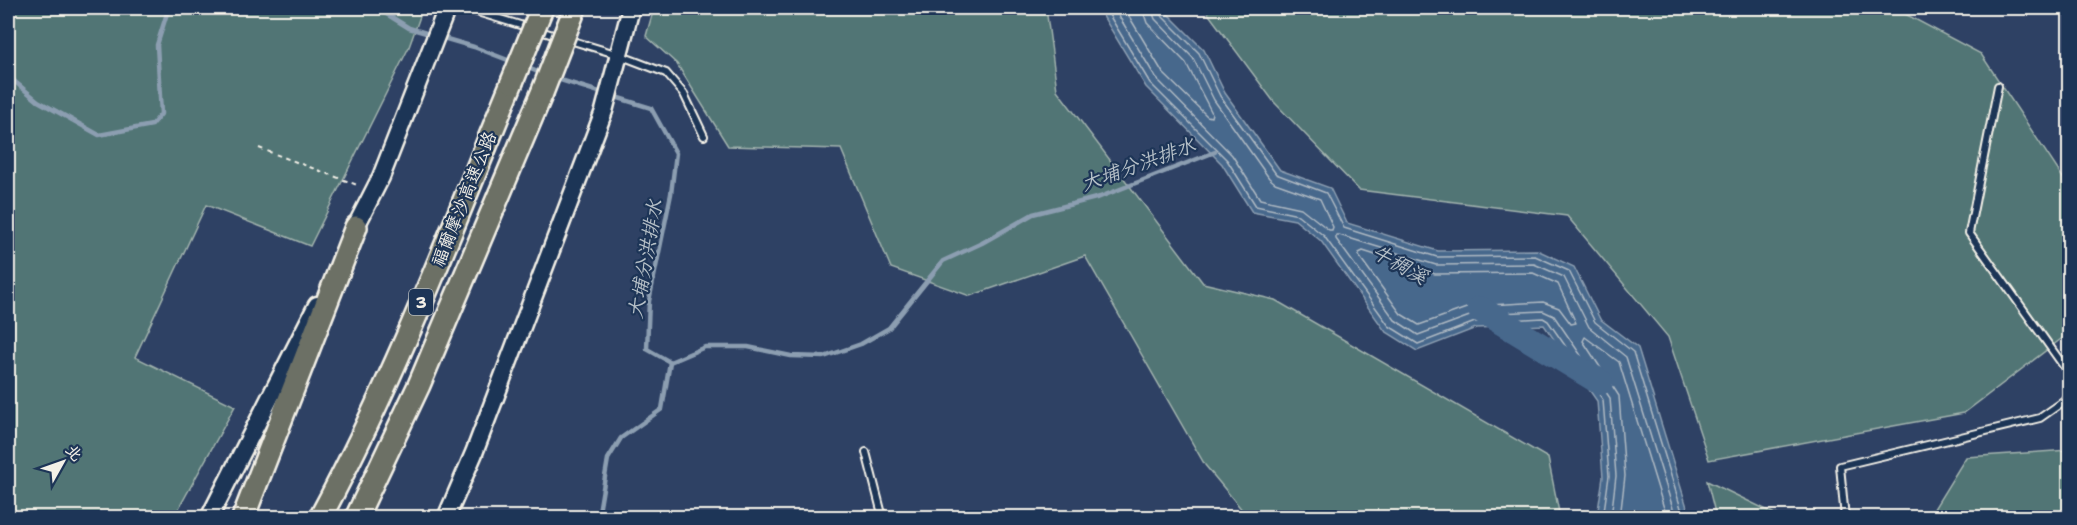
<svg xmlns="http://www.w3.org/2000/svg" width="2077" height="525" viewBox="0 0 2077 525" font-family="'Shantell Sans','LXGW WenKai TC',sans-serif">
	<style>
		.green { fill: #517575; stroke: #a2b3ae; stroke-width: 1.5 }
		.water { fill: #47678c; stroke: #8c9eb1; stroke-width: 1.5 }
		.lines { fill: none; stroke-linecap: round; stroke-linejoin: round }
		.shore { stroke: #afbac3; stroke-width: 1.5 }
		.stream { stroke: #8c9eb1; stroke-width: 4.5 }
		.river { stroke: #47678c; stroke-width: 26 }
		.lane-casing { stroke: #f4f1e8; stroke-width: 10 }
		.secondary-casing { stroke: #f4f1e8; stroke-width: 21 }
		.highway-casing { stroke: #f4f1e8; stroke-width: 26 }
		.path { stroke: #f4f1e8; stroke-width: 2; stroke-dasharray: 4.5 4.5; stroke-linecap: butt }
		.lane { stroke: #1d3557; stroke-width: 6 }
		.secondary { stroke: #1d3557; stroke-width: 16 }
		.highway { stroke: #6c7065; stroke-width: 21 }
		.highway-bridge-casing { stroke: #f4f1e8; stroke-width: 26; stroke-linecap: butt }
		.highway-bridge { stroke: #6c7065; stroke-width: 21 }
		.labels { text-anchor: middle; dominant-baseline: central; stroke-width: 4.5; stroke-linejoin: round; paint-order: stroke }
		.shield { fill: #1d3557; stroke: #b4b9bc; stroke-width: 1.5 }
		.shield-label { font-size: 16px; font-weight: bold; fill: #f4f1e8 }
		.street-label { font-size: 18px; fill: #f4f1e8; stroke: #1d3557 }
		.water-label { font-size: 20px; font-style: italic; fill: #b7c1c8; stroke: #1d3557 }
	</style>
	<rect width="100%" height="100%" fill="#2e4164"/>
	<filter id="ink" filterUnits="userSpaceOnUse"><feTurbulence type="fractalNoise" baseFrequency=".0167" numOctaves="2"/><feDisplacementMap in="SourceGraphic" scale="12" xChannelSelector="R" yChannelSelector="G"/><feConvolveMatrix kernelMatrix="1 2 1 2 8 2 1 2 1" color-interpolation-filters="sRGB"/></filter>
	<g filter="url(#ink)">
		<g class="green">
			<polygon points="8,8 423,8 409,47 310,246 206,205 135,357 235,406 174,517 8,517"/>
			<polygon points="654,8 1046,8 1057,90 1203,283 1275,300 1548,458 1560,517 1248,517 1205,465 1085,256 970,296 891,268 841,149 728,146 677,64 646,36"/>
			<polygon points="1204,8 1894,8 1981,54 2069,187 2069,333 1964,413 1709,460 1668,337 1567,216 1359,190 1274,102"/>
			<polygon points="2069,450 2069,517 1929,517 1966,457"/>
			<polygon points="1707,481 1781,517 1716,517"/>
		</g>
		<polygon class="water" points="1098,8 1162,8 1204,50 1225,93 1280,170 1330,188 1347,223 1438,251 1537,250 1574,267 1600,319 1638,348 1690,517 1597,517 1603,477 1597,401 1544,325 1476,328 1417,351 1385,331 1321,241 1295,220 1252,212 1222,164 1146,87"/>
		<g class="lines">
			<g class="shore">
				<polyline points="1105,8 1150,83 1227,160 1256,206 1298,215 1324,236 1389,326 1418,344 1475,322 1543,318 1548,321 1603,400 1609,476 1603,518"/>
				<polyline points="1114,8 1156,78 1232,155 1260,199 1301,208 1329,230 1332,230 1333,227 1320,199 1275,183 1269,178 1214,100 1193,58 1155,19 1151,8"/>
				<polyline points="1124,8 1163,73 1207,116 1211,117 1212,113 1186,63 1147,23 1142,8"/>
				<polyline points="1159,8 1160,14 1199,53 1220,96 1276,174 1326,193 1344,228 1437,257 1535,256 1569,271 1595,322 1633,352 1684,518"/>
				<polygon points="1363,251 1435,274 1533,273 1558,284 1576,323 1571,324 1559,308 1543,302 1472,306 1419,325 1401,314 1359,256 1359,253"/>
				<polyline points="1611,518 1616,476 1610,398 1554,316 1543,311 1475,314 1418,335 1395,320 1336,239 1336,235 1339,235 1436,265 1534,264 1564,277 1589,327 1626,357 1676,518"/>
				<polyline points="1620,518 1625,476 1619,396 1583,341 1585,337 1619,362 1667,518"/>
			</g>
			<g class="stream">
				<polyline points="377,8 409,28 474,47 513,62"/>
				<polyline points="523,66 543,74"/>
				<polyline points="8,76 38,101 99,135 152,125 161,114 157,45 168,10 171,8"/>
				<polyline points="554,78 651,108 676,153 671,194 649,301 647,349 670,362 705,347 748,347 791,356 824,357 861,344 889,328 943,261 982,243 1033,214 1100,197 1215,152"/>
				<polyline points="598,518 608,459 621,438 662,409 670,362"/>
			</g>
			<polyline class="river" points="1480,309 1600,382"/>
			<defs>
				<g id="lane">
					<polyline points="464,8 619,55 666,73 684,94 704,136"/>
					<polyline points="1998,86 1969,233 2070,375"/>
					<polyline points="866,452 883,518"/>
					<polyline points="1845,518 1840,466 2040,418 2070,397"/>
				</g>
				<g id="secondary">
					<polyline points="351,236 381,177 447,8"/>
					<polyline points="209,518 317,305"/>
					<polyline points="446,518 474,453 604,111 631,8"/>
				</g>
				<g id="highway">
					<polyline points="243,518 356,227"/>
					<path d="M320 518C395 378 452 229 512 82"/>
					<polyline points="356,518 419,385 542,93"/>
				</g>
			</defs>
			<use href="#lane" class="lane-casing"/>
			<use href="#secondary" class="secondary-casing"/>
			<use href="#highway" class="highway-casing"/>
			<polyline class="path" points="259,148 360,186"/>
			<use href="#lane" class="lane"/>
			<use href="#secondary" class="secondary"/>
			<use href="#highway" class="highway"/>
			<defs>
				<g id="highway-bridge">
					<polyline points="512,82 542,8"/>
					<polyline points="542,93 575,8"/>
				</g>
			</defs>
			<use href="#highway-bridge" class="highway-bridge-casing"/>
			<use href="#highway-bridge" class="highway-bridge"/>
		</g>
	</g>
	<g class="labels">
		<rect class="shield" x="409" y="289" width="24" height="26" rx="4.5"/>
		<g class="shield-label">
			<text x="421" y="302">3</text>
		</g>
		<g class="street-label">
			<text transform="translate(464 199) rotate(-68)">福爾摩沙高速公路</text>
		</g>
		<g class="water-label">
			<text transform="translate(1138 164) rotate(-20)">大埔分洪排水</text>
			<text transform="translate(645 259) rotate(-80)">大埔分洪排水</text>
			<text transform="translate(1400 264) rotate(29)">牛稠溪</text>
		</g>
	</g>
	<rect width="2077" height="525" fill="none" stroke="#1d3557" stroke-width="30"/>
	<rect x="15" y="15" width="2047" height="495" fill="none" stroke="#f4f1e8" stroke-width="2" filter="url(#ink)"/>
	<g transform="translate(63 462) rotate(50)" stroke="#1d3557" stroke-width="4.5" paint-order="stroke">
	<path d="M0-4.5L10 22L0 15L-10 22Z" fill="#f4f1e8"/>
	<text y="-9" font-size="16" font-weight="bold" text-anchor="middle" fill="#f4f1e8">北</text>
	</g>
</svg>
